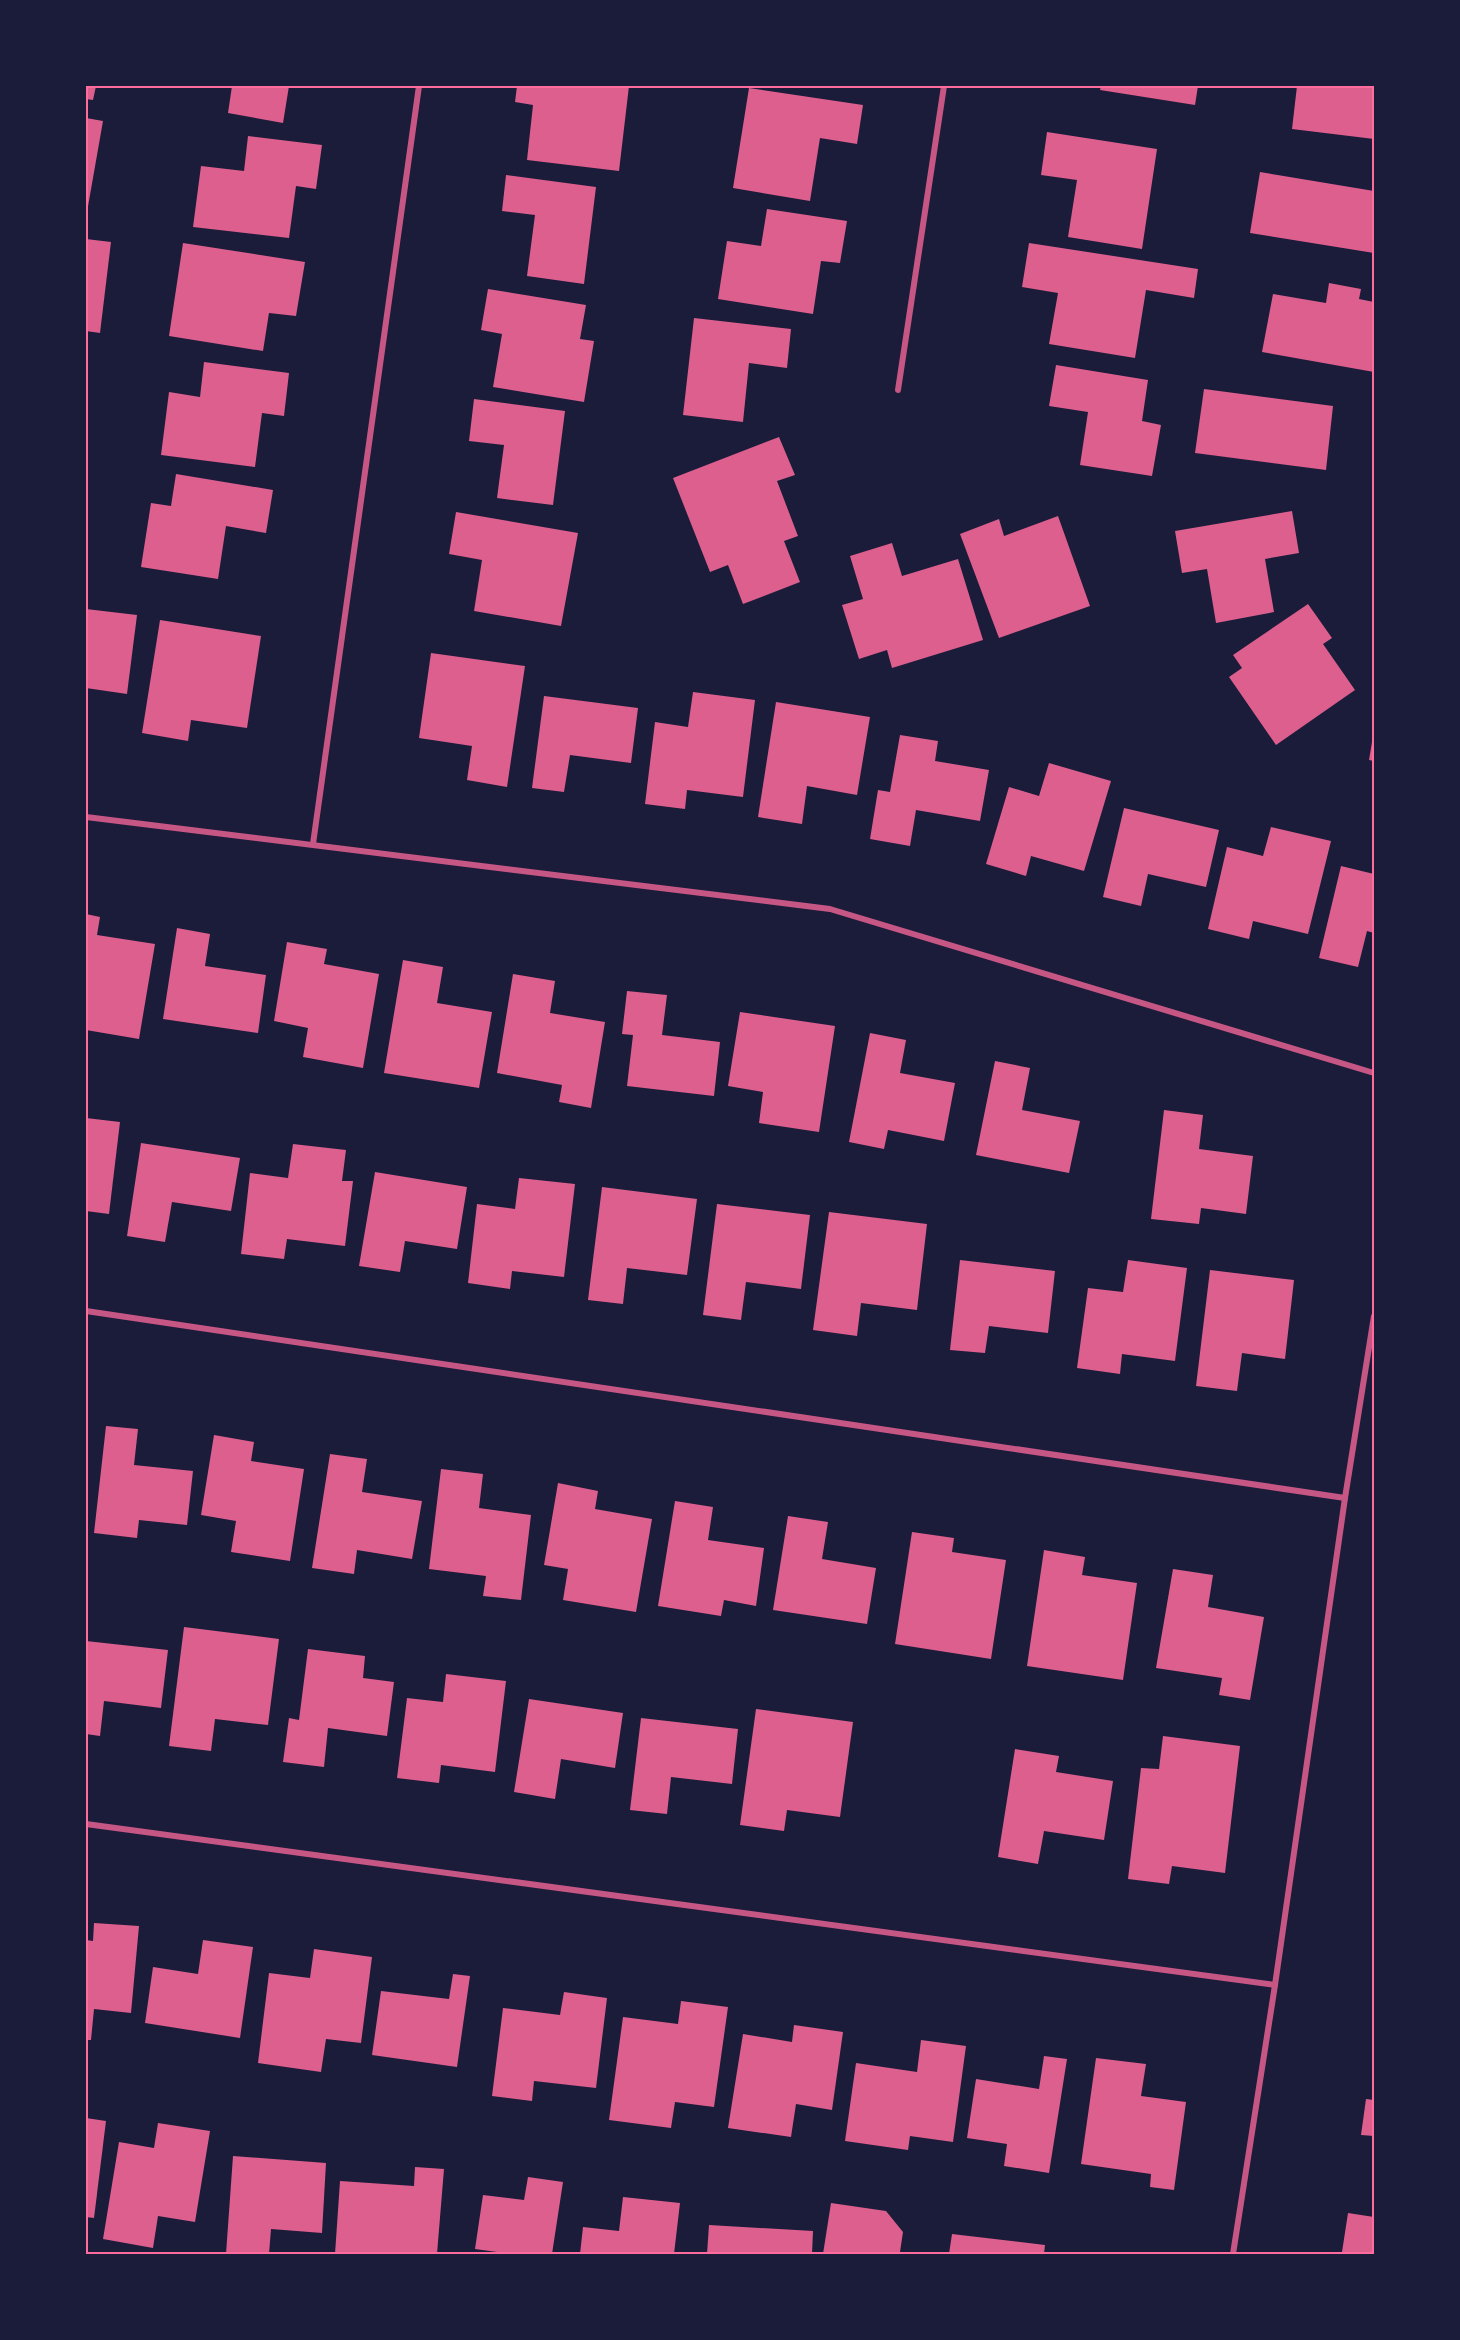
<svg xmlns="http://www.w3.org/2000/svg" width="1460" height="2340" viewBox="0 0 1460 2340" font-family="Rubik,sans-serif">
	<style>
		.building { fill: #dd5f8e }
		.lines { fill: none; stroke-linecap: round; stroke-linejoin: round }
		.minor { stroke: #c65784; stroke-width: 6 }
		.neatline { fill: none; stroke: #ff6b9d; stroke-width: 2 }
	</style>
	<rect width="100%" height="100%" fill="#1b1b3a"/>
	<g class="building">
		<polygon points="86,86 96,86 93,100 86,99"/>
		<polygon points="232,86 289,86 283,123 228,113"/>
		<polygon points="517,86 629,86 619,171 527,160 533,105 515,102"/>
		<polygon points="1101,86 1198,86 1195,105 1100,90"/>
		<polygon points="1297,86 1374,86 1374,139 1292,129"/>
		<polygon points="749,88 863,105 857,144 820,138 810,201 733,188"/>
		<polygon points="86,118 103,121 87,212 86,212"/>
		<polygon points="1047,132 1157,149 1142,249 1068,237 1077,180 1041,175"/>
		<polygon points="248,136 322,145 316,189 296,186 289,238 193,227 201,166 244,171"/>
		<polygon points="1260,172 1374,191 1374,253 1250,233"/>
		<polygon points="506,175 596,187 584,284 527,276 535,215 502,211"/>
		<polygon points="767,209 847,221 840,263 821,261 813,314 718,299 727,241 761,246"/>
		<polygon points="86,239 111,242 100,333 86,331"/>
		<polygon points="183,243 305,262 296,316 269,313 263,351 169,336"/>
		<polygon points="1029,243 1198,269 1194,298 1146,290 1135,358 1049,344 1058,293 1022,287"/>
		<polygon points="1329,283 1361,289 1359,299 1374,302 1374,372 1262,352 1273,294 1326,303"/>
		<polygon points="488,289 586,305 580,339 594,341 584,402 493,387 502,334 481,330"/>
		<polygon points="694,318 791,329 787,368 749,363 743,422 683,415"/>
		<polygon points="204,362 289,373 284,416 262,413 255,467 161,455 169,392 200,397"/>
		<polygon points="1056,365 1148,380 1142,421 1161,425 1152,476 1080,465 1088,412 1049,406"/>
		<polygon points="1204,389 1333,406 1326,470 1195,453"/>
		<polygon points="474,399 565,411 553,505 497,498 504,445 469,441"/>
		<polygon points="779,437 795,475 777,481 798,536 784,541 800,582 743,604 728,565 710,572 673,478"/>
		<polygon points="176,474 273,490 266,533 226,526 218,579 141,567 151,503 171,506"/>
		<polygon points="1292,511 1299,553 1265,559 1274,612 1216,623 1207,569 1182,573 1175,531"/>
		<polygon points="456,512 578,533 561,626 474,611 482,560 449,554"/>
		<polygon points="1058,516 1090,606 999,638 960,534 999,519 1004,536"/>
		<polygon points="892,543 902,576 958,559 983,640 892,668 887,650 859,659 842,605 863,599 850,556"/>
		<polygon points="1308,604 1332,638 1323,644 1355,690 1276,745 1229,677 1242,668 1233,655"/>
		<polygon points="86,609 137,615 127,694 86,688"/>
		<polygon points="160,620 261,636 247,728 191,720 188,741 142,733"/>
		<polygon points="431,653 525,666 507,787 467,780 472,746 419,738"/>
		<polygon points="693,692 755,700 743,797 687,790 685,809 645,804 655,722 688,727"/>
		<polygon points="544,696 638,708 631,763 570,755 564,792 532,788"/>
		<polygon points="776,702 870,717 857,795 807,786 802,824 758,817"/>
		<polygon points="900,735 938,741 935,761 989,770 980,821 916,810 910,846 870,839 878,790 890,792"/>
		<polygon points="1373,736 1374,736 1374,761 1369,760"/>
		<polygon points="1049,763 1111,781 1084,871 1031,856 1026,876 986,864 1009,787 1039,796"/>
		<polygon points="1124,808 1219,830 1206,887 1148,874 1141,906 1103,897"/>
		<polygon points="1271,827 1331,841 1308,934 1253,921 1249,939 1208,929 1227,847 1263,856"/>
		<polygon points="1341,866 1374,874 1374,933 1367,931 1358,967 1319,958"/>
		<polygon points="86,914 100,917 97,935 155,944 139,1039 86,1030"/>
		<polygon points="177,928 210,934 205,966 266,975 258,1033 163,1019"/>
		<polygon points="287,942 327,949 324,964 379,974 363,1068 303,1057 308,1028 274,1021"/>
		<polygon points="403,960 443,967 437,1003 492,1012 479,1088 384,1073"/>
		<polygon points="513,974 555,981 550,1013 605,1022 591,1108 559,1102 562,1085 497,1073"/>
		<polygon points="627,991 667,995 662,1035 720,1042 714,1096 627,1086 633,1035 622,1034"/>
		<polygon points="740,1012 835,1026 819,1132 759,1123 763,1092 728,1086"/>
		<polygon points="870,1033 906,1040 900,1073 955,1083 944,1141 888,1130 884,1149 849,1142"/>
		<polygon points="995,1061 1030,1068 1022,1110 1080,1121 1069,1173 976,1155"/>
		<polygon points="1164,1110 1203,1115 1199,1149 1253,1156 1246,1214 1201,1208 1199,1224 1151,1219"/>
		<polygon points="86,1118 120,1122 109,1214 86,1211"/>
		<polygon points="141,1143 240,1158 231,1211 172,1202 165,1242 127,1236"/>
		<polygon points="293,1144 346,1150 342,1181 353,1181 345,1246 287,1239 284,1259 241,1254 250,1173 288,1178"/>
		<polygon points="375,1172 467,1187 457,1249 405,1241 400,1272 359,1266"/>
		<polygon points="519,1178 575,1184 564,1277 512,1271 510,1289 468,1283 477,1204 515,1209"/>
		<polygon points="602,1187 697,1199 687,1275 627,1268 623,1304 588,1300"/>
		<polygon points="717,1204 810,1215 801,1289 746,1282 741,1320 703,1315"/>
		<polygon points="829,1212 927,1224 917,1310 861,1303 857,1336 813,1330"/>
		<polygon points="960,1260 1055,1271 1048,1333 989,1326 985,1353 950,1350"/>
		<polygon points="1128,1260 1187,1268 1175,1361 1122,1354 1120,1374 1077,1368 1088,1288 1123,1292"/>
		<polygon points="1210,1270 1294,1280 1285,1359 1242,1353 1237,1391 1196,1386"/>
		<polygon points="106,1426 138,1429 134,1465 193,1471 187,1525 139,1520 137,1538 94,1533"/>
		<polygon points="214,1435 254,1442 251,1461 304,1469 290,1561 231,1552 236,1521 201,1515"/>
		<polygon points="330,1454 367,1459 362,1492 422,1501 412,1559 357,1550 354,1574 312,1568"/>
		<polygon points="441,1469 483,1474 479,1508 531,1515 521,1600 483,1596 486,1576 429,1569"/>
		<polygon points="558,1483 598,1491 595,1509 652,1519 636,1612 563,1600 568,1569 544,1565"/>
		<polygon points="675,1501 713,1507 708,1540 764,1548 756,1606 724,1600 721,1616 658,1606"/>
		<polygon points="788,1516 828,1522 822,1559 876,1568 867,1624 773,1610"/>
		<polygon points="912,1532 954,1538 952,1552 1006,1560 991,1659 895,1644"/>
		<polygon points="1044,1550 1085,1557 1082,1575 1137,1583 1123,1680 1027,1666"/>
		<polygon points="1173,1569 1213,1575 1208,1607 1264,1617 1250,1700 1219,1695 1222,1678 1156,1668"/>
		<polygon points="184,1627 279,1639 268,1725 215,1719 211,1751 169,1746"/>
		<polygon points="86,1641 168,1650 161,1708 104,1701 100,1736 86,1734"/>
		<polygon points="308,1649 365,1656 363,1678 394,1682 387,1736 328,1728 324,1767 283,1762 289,1718 299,1720"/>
		<polygon points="446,1674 506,1681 495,1772 441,1765 439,1783 397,1778 407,1698 443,1702"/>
		<polygon points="529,1699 623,1713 615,1768 561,1759 555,1799 514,1792"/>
		<polygon points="756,1709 853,1722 840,1817 787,1810 784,1831 740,1825"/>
		<polygon points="641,1718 738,1729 732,1784 671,1777 667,1814 630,1810"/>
		<polygon points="1163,1736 1240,1746 1225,1873 1172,1866 1169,1884 1128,1879 1141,1768 1159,1769"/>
		<polygon points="1015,1749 1059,1756 1056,1772 1113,1781 1104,1840 1044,1831 1038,1864 998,1857"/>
		<polygon points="94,1923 139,1926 131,2013 94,2009 91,2040 86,2040 86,1940 93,1941"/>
		<polygon points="203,1940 253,1947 240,2038 145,2023 153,1967 198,1974"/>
		<polygon points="314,1949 372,1957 361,2043 326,2039 321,2072 258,2063 269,1973 310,1978"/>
		<polygon points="453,1974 470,1976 457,2067 372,2055 381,1991 449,1999"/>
		<polygon points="564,1992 607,1998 596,2088 534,2081 532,2101 492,2096 503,2008 560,2015"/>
		<polygon points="681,2001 728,2007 714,2107 675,2102 671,2128 609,2120 623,2017 678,2024"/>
		<polygon points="794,2025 843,2032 832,2110 796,2104 791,2137 728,2128 743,2034 792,2042"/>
		<polygon points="921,2040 966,2046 953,2142 910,2136 908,2150 845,2141 856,2063 917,2072"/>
		<polygon points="1044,2056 1067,2059 1049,2173 1004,2166 1007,2144 967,2138 976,2079 1039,2089"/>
		<polygon points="1096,2058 1146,2064 1141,2096 1186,2102 1174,2190 1150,2187 1151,2174 1081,2164"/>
		<polygon points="1366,2099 1374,2100 1374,2136 1361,2135"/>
		<polygon points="86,2118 106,2121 94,2218 86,2217"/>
		<polygon points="158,2123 210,2131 195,2222 158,2216 153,2248 103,2239 119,2142 154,2148"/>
		<polygon points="233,2156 326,2163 322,2233 271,2229 269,2254 226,2254"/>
		<polygon points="415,2167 444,2169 437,2254 335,2254 340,2181 414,2186"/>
		<polygon points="528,2177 563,2182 552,2254 511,2254 475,2249 483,2195 524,2200"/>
		<polygon points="623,2197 680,2203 674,2254 580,2254 583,2227 619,2231"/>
		<polygon points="831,2203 886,2211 903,2232 900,2252 910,2254 823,2254"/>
		<polygon points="1348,2213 1374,2217 1374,2254 1342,2252"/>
		<polygon points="709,2225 813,2231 812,2254 707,2254"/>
		<polygon points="952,2234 1045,2245 1044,2254 949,2254"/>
	</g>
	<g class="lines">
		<g class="minor">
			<polyline points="898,390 944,86"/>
			<polyline points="86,817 830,909 1374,1073"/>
			<polyline points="313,844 419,86"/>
			<polyline points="86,1311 1345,1498"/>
			<polyline points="86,1824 1275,1985"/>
			<polyline points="1233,2254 1275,1985 1345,1498 1374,1316"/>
		</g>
	</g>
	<rect width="1460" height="2340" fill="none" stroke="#1b1b3a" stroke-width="174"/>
	<rect x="87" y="87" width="1286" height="2166" class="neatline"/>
</svg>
